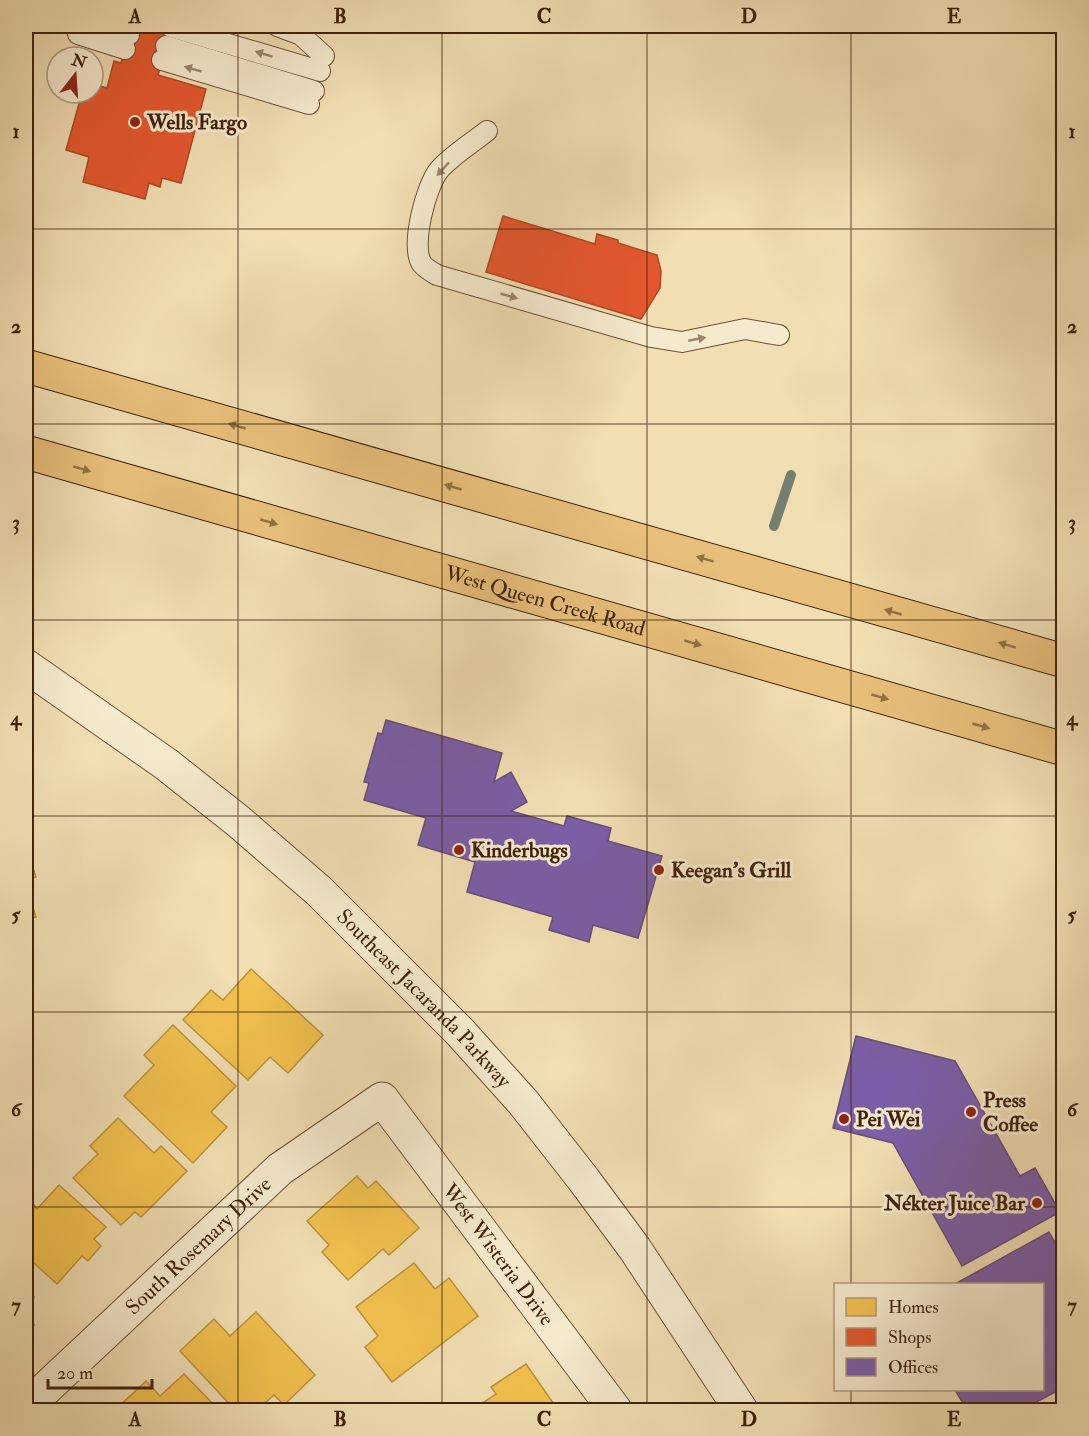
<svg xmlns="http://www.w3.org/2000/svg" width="1089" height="1436" viewBox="0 0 1089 1436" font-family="'IM FELL Double Pica',serif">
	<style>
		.water { fill: #9cbbb4; stroke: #767e70; stroke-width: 1.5 }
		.homes { fill: #f2c14e; stroke: #bc913a; stroke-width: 1.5 }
		.shops { fill: #e4572e; stroke: #b24724; stroke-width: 1.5 }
		.offices { fill: #7b5ea7; stroke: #694c78; stroke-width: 1.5 }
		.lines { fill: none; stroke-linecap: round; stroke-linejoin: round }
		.stream { stroke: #767e70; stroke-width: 10 }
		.service-casing { stroke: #6b5135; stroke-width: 22 }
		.minor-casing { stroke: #6b5135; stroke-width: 35 }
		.tertiary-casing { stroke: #6b5135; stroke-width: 35 }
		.primary-casing { stroke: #3e220b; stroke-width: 35 }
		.service { stroke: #f6eace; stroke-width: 20 }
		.minor { stroke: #f6eace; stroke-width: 33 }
		.tertiary { stroke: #f6eace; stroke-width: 33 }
		.primary { stroke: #e8bf7a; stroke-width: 33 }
		.oneway { fill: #9a866c }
		.oneway2 { fill: #937042 }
		.grid { fill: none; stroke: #3e220b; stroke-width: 1.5; stroke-opacity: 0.55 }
		.poi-dot { fill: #8f2418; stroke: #f6eace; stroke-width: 2 }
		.labels { text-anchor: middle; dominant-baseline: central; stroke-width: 6; stroke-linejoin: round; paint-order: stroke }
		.poi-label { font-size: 21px; font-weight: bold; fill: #3e220b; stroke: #f6eace; text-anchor: start }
		.street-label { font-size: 21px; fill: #3e220b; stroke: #f6eace }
		.neatline { fill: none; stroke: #3e220b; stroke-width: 2 }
		.grid-label { font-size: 20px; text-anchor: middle; font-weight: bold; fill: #3e220b }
	</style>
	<rect width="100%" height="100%" fill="#f1deb3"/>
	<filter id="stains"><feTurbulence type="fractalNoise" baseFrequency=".00333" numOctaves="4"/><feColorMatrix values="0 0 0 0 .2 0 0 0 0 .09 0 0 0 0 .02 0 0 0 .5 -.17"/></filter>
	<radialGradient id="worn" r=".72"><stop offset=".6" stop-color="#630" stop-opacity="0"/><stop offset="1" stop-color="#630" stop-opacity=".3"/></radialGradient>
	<path class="water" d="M26 1289 34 1297C29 1305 28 1317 34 1325L26 1333Z"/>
	<g class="homes">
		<polygon points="26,847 36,877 26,881"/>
		<polygon points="26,885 36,917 26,920"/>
		<polygon points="251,969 323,1035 288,1073 270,1057 248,1080 183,1020 211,990 223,1000"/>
		<polygon points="173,1025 236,1086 211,1112 227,1127 193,1163 124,1096 154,1065 144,1055"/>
		<polygon points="118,1118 154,1153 161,1146 187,1171 141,1217 135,1212 121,1225 73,1178 98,1154 90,1146"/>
		<polygon points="357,1176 368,1188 376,1181 419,1228 389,1255 383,1249 348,1280 322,1252 329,1245 307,1221"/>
		<polygon points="59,1185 106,1227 94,1239 101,1246 88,1261 82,1256 57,1284 26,1256 26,1204 30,1199 37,1209"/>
		<polygon points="414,1263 435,1289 449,1278 478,1316 392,1382 365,1347 378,1336 356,1307"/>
		<polygon points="256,1312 315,1375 284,1405 274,1395 257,1410 235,1410 180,1351 214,1319 230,1336"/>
		<polygon points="526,1364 558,1410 472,1410 496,1394 491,1387"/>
		<polygon points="184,1374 219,1410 115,1410 146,1381 160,1396"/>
	</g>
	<g class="shops">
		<polygon points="132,26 172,26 158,75 206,89 181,183 162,178 160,187 149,183 145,199 83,182 89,157 66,150 82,93 93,93 93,84 107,88 114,61 121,63"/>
		<polygon points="503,216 595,244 597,234 618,240 618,243 657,255 661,271 660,288 641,319 486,272"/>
	</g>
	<g class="offices">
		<polygon points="386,720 502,753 494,782 511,772 527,802 511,811 564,826 567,816 611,828 608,841 662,856 638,938 593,925 589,942 549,930 553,917 467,892 475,862 418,845 426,818 364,800 369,783 364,782 378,733 382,734"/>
		<polygon points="856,1036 955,1061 1020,1176 1035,1168 1060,1212 962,1266 893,1143 833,1128"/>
		<polygon points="1049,1232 1064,1258 1064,1387 1022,1410 967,1410 955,1390 1042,1390 1042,1284 955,1284"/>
	</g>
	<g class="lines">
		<polyline class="stream" points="774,526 791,475"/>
		<defs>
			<g id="service">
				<polyline points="100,26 129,35"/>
				<polyline points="277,26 301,35 324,56"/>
				<polyline points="171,27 320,71"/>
				<polyline points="78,34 125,49"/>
				<polyline points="166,46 314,91"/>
				<polyline points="162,60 309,104"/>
				<path d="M487 131C472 143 451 156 439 170 426 186 410 246 422 264 425 268 432 272 437 275L651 337 682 342 745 329 779 335"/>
			</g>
			<g id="minor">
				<path id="s1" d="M26 1407 280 1169 382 1099 615 1410"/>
			</g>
			<g id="tertiary">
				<path id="s2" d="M26 666 166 764 238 821 319 891 460 1032 523 1102 584 1180 635 1249 741 1410"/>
			</g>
			<g id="primary">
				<polyline points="26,366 1064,661"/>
				<path id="s3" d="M26 452 1064 749"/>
			</g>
		</defs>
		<use href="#service" class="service-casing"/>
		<use href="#minor" class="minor-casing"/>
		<use href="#tertiary" class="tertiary-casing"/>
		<use href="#primary" class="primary-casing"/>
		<use href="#service" class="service"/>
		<use href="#minor" class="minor"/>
		<use href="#tertiary" class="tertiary"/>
		<use href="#primary" class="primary"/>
	</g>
	<defs><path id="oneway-solid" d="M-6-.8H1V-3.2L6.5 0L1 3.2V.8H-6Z" transform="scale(1.5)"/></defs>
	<g class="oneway">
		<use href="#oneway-solid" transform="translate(264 54) rotate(-163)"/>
		<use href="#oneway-solid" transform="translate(193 69) rotate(-163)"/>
		<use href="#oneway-solid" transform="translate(443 169) rotate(132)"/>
		<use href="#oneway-solid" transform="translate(509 296) rotate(16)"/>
		<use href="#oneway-solid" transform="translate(697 339) rotate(-11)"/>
	</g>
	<g class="oneway2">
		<use href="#oneway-solid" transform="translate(237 426) rotate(-164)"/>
		<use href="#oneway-solid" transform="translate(82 469) rotate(16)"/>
		<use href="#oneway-solid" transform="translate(453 487) rotate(-164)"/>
		<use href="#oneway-solid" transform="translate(269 522) rotate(16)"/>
		<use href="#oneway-solid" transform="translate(705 559) rotate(-164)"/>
		<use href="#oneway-solid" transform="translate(893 612) rotate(-164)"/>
		<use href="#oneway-solid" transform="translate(693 643) rotate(16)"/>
		<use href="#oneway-solid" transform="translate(1007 645) rotate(-164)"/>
		<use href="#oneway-solid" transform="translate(880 697) rotate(16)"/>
		<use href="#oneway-solid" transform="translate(981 726) rotate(16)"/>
	</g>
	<path class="grid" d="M238 26V1410M442 26V1410M647 26V1410M851 26V1284M26 229H1064M26 424H1064M26 620H1064M26 816H1064M26 1012H1064M26 1207H1064M851 1390V1410"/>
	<g class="poi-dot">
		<circle cx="135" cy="122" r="6"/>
		<circle cx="459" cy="850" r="6"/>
		<circle cx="659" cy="870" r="6"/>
		<circle cx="971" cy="1112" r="6"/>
		<circle cx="844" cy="1119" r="6"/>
		<circle cx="1037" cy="1203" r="6"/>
	</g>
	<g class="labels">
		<g class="poi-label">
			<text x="147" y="122">Wells Fargo</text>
			<text x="471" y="850">Kinderbugs</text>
			<text x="671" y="870">Keegan's Grill</text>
			<text x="983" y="1100">Press<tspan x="983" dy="24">Coffee</tspan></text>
			<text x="856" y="1119">Pei Wei</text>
			<text x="1025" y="1203" text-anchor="end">Nékter Juice Bar</text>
		</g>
		<g class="street-label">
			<text stroke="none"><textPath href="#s3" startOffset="540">West Queen Creek Road</textPath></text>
			<text stroke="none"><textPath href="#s2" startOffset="520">Southeast Jacaranda Parkway</textPath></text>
			<text stroke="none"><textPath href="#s1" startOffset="236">South Rosemary Drive</textPath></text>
			<text stroke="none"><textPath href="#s1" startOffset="666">West Wisteria Drive</textPath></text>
		</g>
	</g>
	<rect width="1089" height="1436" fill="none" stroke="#f1deb3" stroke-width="66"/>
	<rect x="834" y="1283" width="210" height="108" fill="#f6eace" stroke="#ac9a80" stroke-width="1.5"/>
	<rect x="846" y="1298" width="30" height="18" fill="#f2c14e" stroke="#ac9a80" stroke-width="1.5"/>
	<text x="888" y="1313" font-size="18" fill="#3e220b">Homes</text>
	<rect x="846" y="1328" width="30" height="18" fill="#e4572e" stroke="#ac9a80" stroke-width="1.5"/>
	<text x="888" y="1343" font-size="18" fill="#3e220b">Shops</text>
	<rect x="846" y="1358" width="30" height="18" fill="#7b5ea7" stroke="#ac9a80" stroke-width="1.5"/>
	<text x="888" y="1373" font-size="18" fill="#3e220b">Offices</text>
	<g transform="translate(75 75) rotate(17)"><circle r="28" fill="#f6eace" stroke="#ac9a80" stroke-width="1.5"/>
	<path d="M0-4.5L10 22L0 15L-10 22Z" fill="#8f2418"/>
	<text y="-9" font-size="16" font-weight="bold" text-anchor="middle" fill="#3e220b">N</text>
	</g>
	<path d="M48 1379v9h104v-9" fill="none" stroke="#3e220b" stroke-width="3"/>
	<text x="57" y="1379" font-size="18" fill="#3e220b" stroke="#f6eace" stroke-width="4.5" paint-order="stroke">20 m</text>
	<rect x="33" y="33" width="1023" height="1370" class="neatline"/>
	<g class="grid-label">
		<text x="135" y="23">A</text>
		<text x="340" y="23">B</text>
		<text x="544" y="23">C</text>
		<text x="749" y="23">D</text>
		<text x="954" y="23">E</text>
		<text x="16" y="138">1</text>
		<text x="1072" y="138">1</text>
		<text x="16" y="333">2</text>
		<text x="1072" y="333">2</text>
		<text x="16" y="529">3</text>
		<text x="1072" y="529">3</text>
		<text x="16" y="725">4</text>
		<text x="1072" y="725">4</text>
		<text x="16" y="921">5</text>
		<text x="1072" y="921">5</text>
		<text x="16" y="1116">6</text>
		<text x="1072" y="1116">6</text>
		<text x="16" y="1312">7</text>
		<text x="1072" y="1312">7</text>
		<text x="135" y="1426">A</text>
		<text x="340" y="1426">B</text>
		<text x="544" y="1426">C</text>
		<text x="749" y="1426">D</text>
		<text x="954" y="1426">E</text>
	</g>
	<rect width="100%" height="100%" filter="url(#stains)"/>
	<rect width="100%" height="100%" fill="url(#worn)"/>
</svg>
